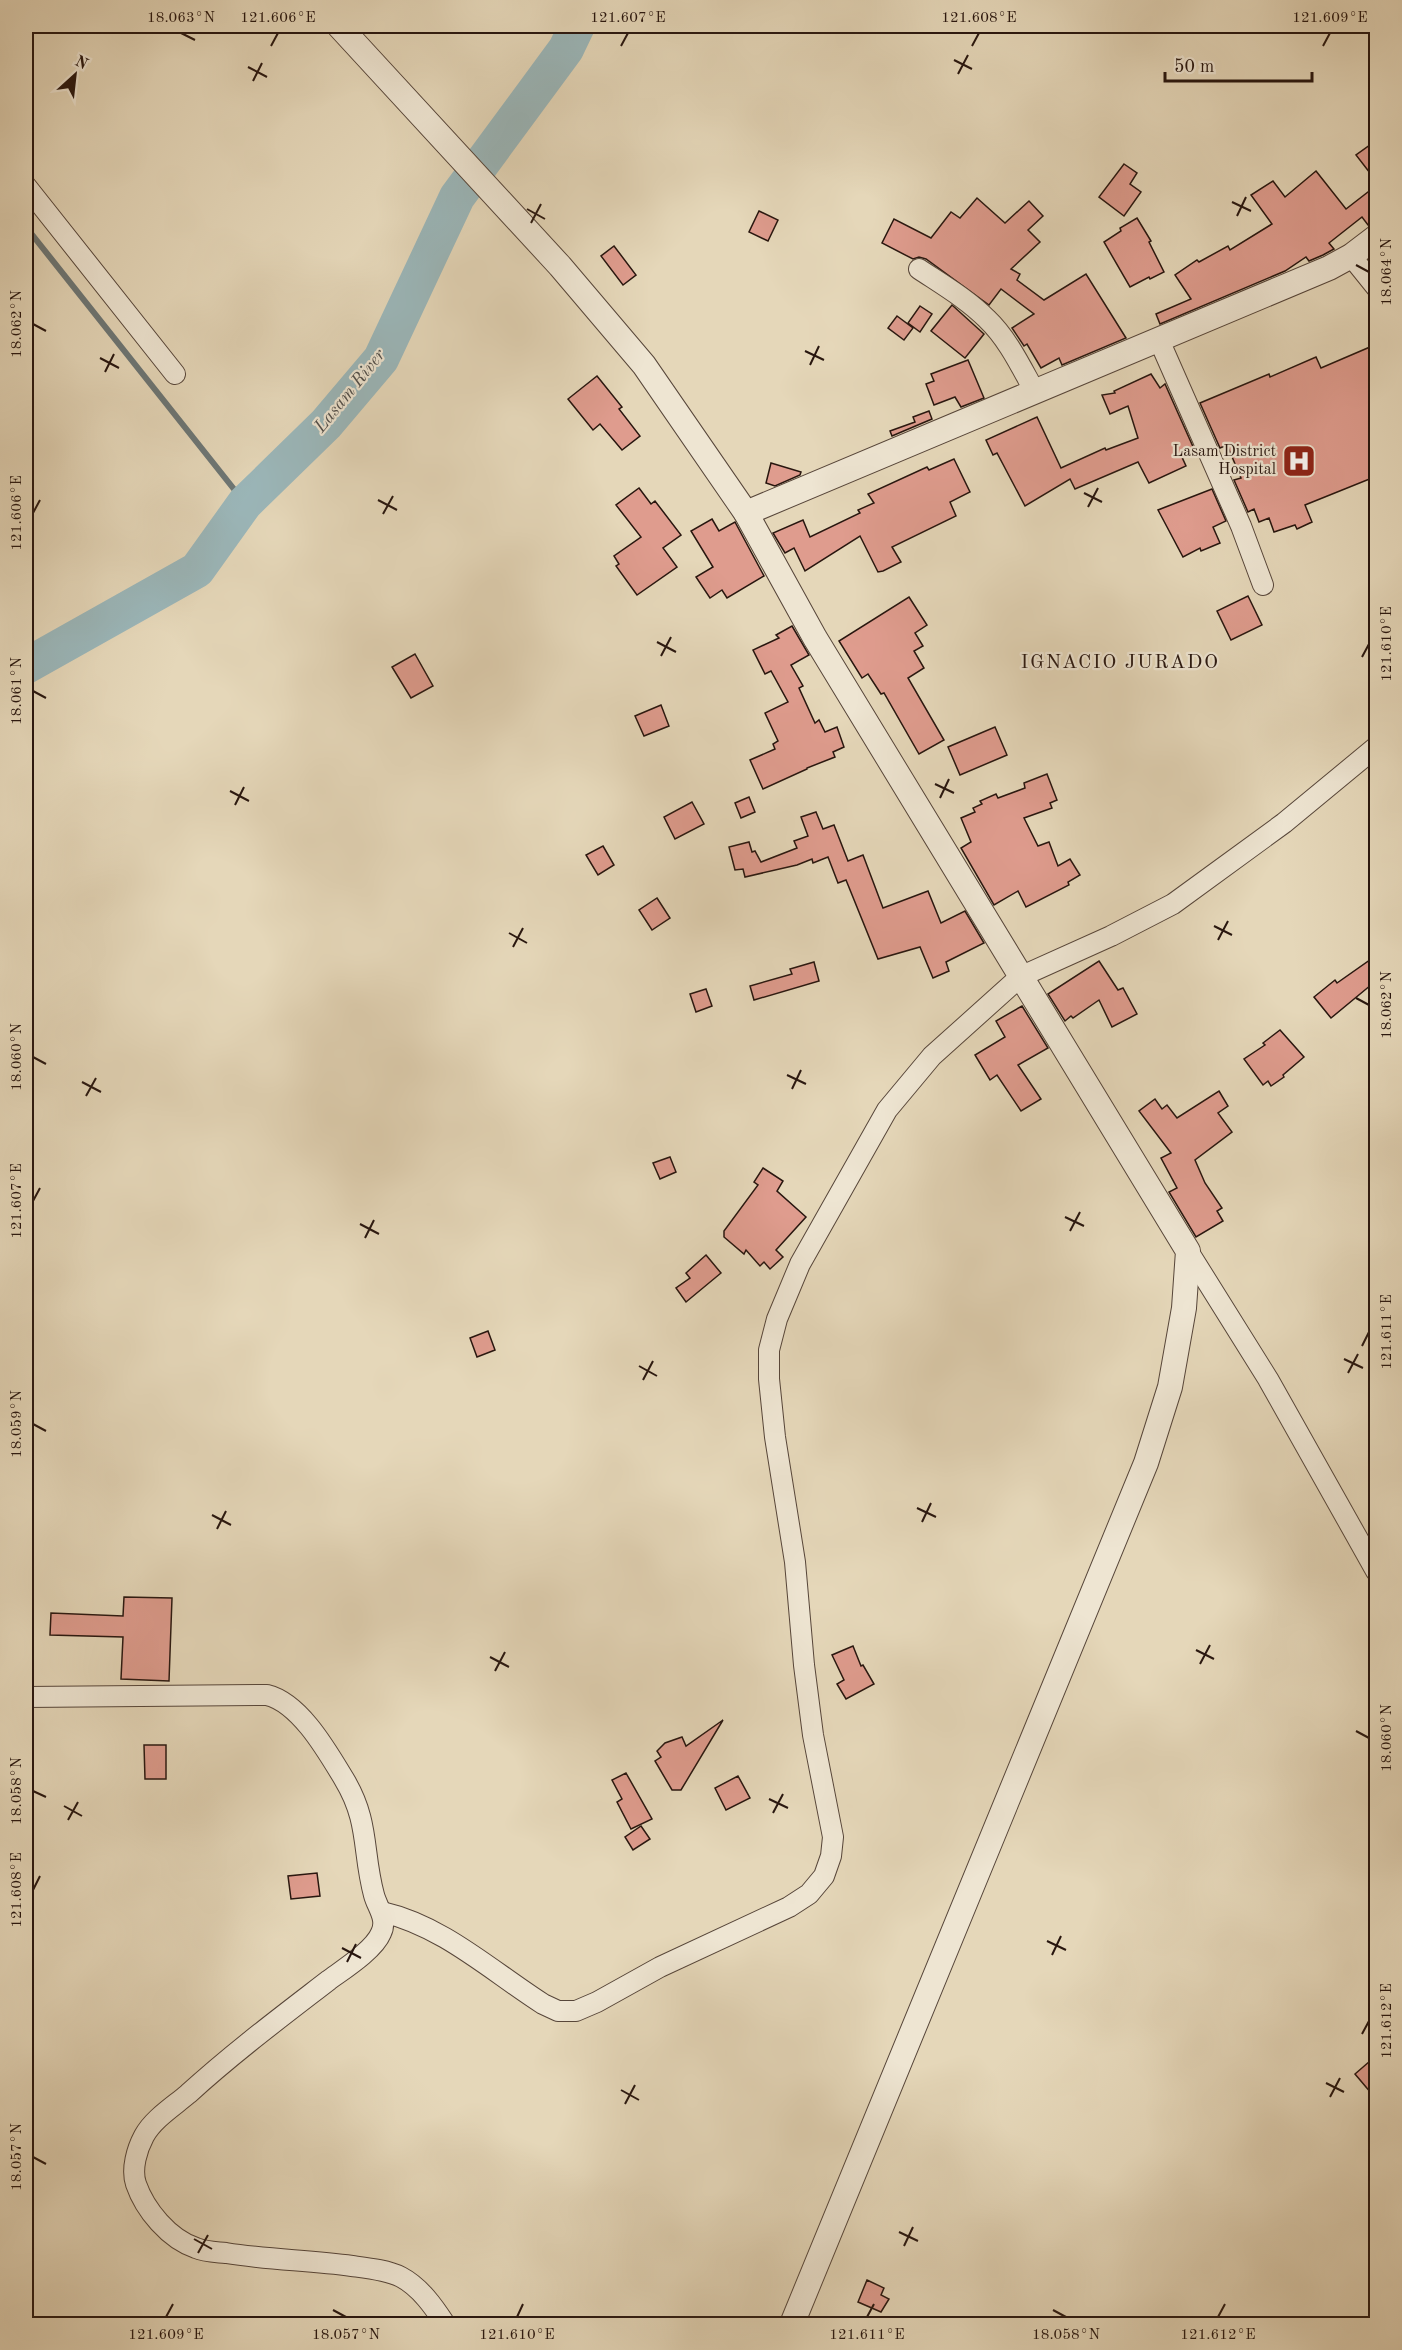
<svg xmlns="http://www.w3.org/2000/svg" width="1402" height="2350" viewBox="0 0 1402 2350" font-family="'Old Standard TT',serif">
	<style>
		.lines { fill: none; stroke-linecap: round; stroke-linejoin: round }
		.stream { stroke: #6d7776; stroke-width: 6 }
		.river { stroke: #9bb7ba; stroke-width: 36 }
		.building { fill: #df9c8e; stroke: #28160f; stroke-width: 1.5 }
		.minor-casing { stroke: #57463a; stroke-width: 22 }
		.tertiary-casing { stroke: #57463a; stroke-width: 26 }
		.minor { stroke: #eee5d2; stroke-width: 20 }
		.tertiary { stroke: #eee5d2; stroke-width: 24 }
		.ticks { fill: none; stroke: #28160f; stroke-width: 2 }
		.labels { text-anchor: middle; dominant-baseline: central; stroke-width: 4.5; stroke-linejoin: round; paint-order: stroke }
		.poi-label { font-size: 16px; fill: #28160f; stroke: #eee5d2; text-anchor: end }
		.water-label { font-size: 18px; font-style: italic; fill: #504e4b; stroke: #eee5d2 }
		.quarter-label { font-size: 20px; letter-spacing: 1.5px; fill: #28160f; stroke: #eee5d2 }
		.neatline { fill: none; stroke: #28160f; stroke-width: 2 }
		.ticks-label { font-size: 15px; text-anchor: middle; fill: #28160f }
	</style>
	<rect width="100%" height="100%" fill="#e5d7b9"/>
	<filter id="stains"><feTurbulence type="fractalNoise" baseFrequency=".00333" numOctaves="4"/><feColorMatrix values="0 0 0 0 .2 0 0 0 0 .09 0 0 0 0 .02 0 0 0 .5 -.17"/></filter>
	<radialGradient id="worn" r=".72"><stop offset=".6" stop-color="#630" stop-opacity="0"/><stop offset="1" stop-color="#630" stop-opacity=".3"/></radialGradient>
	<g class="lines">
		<polyline class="stream" points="26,227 245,503"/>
		<polyline class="river" points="26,666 197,570 245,503 326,424 381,359 457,197 566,49 577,26"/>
	</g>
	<g class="building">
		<polygon points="1377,140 1377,182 1356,155"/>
		<polygon points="1124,164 1137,173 1130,184 1141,192 1124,216 1099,197"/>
		<polygon points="1316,171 1346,209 1377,185 1377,223 1368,225 1362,217 1329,243 1334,249 1323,255 1309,261 1306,257 1285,271 1160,324 1156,314 1191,299 1175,275 1197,260 1199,262 1228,246 1230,250 1272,224 1251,195 1273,181 1285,197"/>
		<polygon points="977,198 1005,223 1029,201 1043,216 1028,230 1040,242 1011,269 1020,274 1017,280 1044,300 1086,274 1126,338 1062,365 1059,358 1041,368 1027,344 1024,346 1012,328 1034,314 1001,289 989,305 926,259 919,257 913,259 882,243 894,219 931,238 951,212 960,218"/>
		<polygon points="759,211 778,220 768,241 749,232"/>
		<polygon points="1137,218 1151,241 1149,242 1164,272 1150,279 1149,277 1130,287 1104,242 1121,231 1120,228"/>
		<polygon points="614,246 636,275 623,285 601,256"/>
		<polygon points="952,305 984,334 965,358 931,331"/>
		<polygon points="920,306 932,314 920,332 908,323"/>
		<polygon points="897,316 913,328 904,340 888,328"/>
		<polygon points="1377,344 1377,476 1305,505 1312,522 1297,529 1295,525 1274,532 1269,518 1259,522 1254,509 1248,512 1234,480 1241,478 1227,445 1220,448 1200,403 1269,374 1270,377 1316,357 1321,368"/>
		<polygon points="968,360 984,398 961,407 955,397 934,405 926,384 934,381 931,374"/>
		<polygon points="1151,374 1160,388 1165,384 1194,449 1181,455 1186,466 1149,483 1138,462 1075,489 1070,479 1025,506 997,453 993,455 986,440 1037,417 1061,468 1105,448 1106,450 1138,438 1128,406 1110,414 1102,395 1115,393 1114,391"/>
		<polygon points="597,376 622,407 619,409 640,436 622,450 600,424 593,430 568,399"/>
		<polygon points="929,411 932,419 892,436 890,431 915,422 913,417"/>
		<polygon points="954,459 970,492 950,502 956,516 892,547 901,562 883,571 878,572 860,536 805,571 794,548 785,553 773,533 803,520 810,537 860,513 858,510 874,503 868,494 927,467 929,470"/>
		<polygon points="771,463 801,472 800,475 775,486 766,483"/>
		<polygon points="639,488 651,504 655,501 681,535 663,548 677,567 637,595 616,566 619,564 614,556 641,537 616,505"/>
		<polygon points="1212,489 1226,521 1213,527 1220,543 1201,551 1200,548 1183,557 1158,510"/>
		<polygon points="712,519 719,531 735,522 764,576 727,598 722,590 710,598 696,577 713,567 691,531"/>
		<polygon points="1248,596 1262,625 1231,640 1217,611"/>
		<polygon points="909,597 927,625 915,633 923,646 914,651 924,668 908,678 944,740 919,754 884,693 881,694 868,674 862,678 839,641"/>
		<polygon points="792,626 809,655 791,665 803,686 799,688 815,723 819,720 825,732 837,727 844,747 833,752 835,757 807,768 807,769 763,789 750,760 775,749 773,744 778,741 765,713 788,702 771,671 765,674 753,650 779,638 776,635"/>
		<polygon points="415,654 433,686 411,698 392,667"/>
		<polygon points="661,705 669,726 644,736 635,716"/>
		<polygon points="995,727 1007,755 960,775 948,747"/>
		<polygon points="1047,774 1057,800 1050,803 1052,808 1024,818 1038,846 1049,842 1058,866 1070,859 1080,875 1068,882 1069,885 1026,907 1018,891 994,905 961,848 971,842 961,818 975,812 973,808 982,804 980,801 996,794 998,798 1025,788 1024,783"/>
		<polygon points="749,797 755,812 741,818 735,803"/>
		<polygon points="692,802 704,824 675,839 664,817"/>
		<polygon points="816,812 823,829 834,825 848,861 863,855 883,908 928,891 941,923 965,911 984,943 946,962 949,971 933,978 920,947 878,959 846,880 838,883 828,857 813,863 812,859 797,865 745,877 743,869 735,870 729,847 749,842 752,852 755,851 761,862 797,848 794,841 808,836 801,817"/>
		<polygon points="603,846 614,865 598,875 586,855"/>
		<polygon points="657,898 670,918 652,930 639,910"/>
		<polygon points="1377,955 1377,980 1331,1018 1314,997 1335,980 1337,983"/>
		<polygon points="1099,961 1118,990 1123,988 1137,1014 1112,1027 1099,1000 1073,1018 1071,1016 1065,1021 1048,994"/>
		<polygon points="814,962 819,981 754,1000 750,986 792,974 790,969"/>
		<polygon points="706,989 712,1006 696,1012 690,994"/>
		<polygon points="1022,1006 1048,1048 1018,1065 1041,1099 1021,1111 997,1075 990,1080 975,1055 1005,1037 996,1021"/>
		<polygon points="1280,1030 1304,1057 1283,1075 1284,1077 1271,1086 1268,1081 1263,1085 1244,1059 1265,1045 1263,1043"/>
		<polygon points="1219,1091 1228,1106 1218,1113 1232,1132 1195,1160 1205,1183 1222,1208 1217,1211 1223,1221 1196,1237 1169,1192 1177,1188 1161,1158 1171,1153 1139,1111 1155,1099 1162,1109 1167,1105 1177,1118"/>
		<polygon points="670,1157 676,1172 660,1179 653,1163"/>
		<polygon points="763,1168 783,1181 777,1191 806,1217 776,1250 783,1257 770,1269 764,1262 760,1266 746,1250 744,1254 724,1237 724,1231 758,1185 754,1182"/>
		<polygon points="706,1255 721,1273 686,1302 676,1288 690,1278 686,1273"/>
		<polygon points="488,1331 495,1350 477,1357 470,1338"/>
		<polygon points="124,1597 172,1598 169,1681 121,1679 123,1637 50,1635 51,1613 123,1616"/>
		<polygon points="853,1646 861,1666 863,1665 874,1684 846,1699 837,1684 844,1680 832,1655"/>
		<polygon points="723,1720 681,1790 672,1790 655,1761 661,1757 657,1751 665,1743 682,1737 686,1746"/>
		<polygon points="144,1745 166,1745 166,1779 145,1779"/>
		<polygon points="626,1773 652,1819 631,1829 617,1802 622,1799 612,1780"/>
		<polygon points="738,1776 750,1798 726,1810 715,1788"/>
		<polygon points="641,1826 650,1839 633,1850 625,1837"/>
		<polygon points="317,1873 320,1896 291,1899 288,1876"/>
		<polygon points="1370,2061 1377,2070 1377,2100 1355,2074"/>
		<polygon points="867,2280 884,2288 881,2295 889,2299 881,2312 858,2302"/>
	</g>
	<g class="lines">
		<defs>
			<g id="minor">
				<polyline points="26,186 175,374"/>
				<polyline points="1351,256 1376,287"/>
				<path d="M919 269C943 285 967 299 987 319 1008 339 1021 367 1035 392"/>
				<polyline points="1159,340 1241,526 1263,585"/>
				<polyline points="1188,1251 1268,1379 1376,1571"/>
				<path d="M26 1697 267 1695C300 1703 327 1751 344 1779 370 1822 362 1851 374 1895 377 1907 388 1919 381 1933 374 1950 344 1969 329 1980 281 2017 233 2053 188 2094 174 2106 153 2119 144 2136 137 2149 131 2169 136 2184 145 2210 169 2239 196 2248 205 2252 217 2252 226 2253 268 2260 310 2260 352 2266 367 2268 387 2270 401 2277 420 2287 434 2307 445 2324"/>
				<path d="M382 1912C443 1926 490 1970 543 2004L558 2011H576L597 2002 660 1967 789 1907 809 1894 824 1876 831 1856 833 1837 813 1735 804 1665 795 1562 775 1437 769 1379V1350L777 1319 800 1264 887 1110 932 1056 1020 977 1111 936 1173 904 1284 823 1376 747"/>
			</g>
			<g id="tertiary">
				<polyline points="339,26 560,266 644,365 746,513 1329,268 1351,256 1376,237"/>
				<polyline points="746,513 815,638 1188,1251 1184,1308 1170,1387 1146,1463 792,2324"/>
			</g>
		</defs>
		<use href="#minor" class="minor-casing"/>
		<use href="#tertiary" class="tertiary-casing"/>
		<use href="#minor" class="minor"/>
		<use href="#tertiary" class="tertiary"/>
	</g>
	<path class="ticks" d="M181 33 195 40M271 46 278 33M621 46 628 33M972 46 979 33M1323 46 1330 33M954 60 972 69M248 67 267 77M958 74 968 55M253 81 262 63M1232 202 1251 211M527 209 545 219M1237 216 1246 197M531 223 541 204M1356 265 1369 272M33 324 46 331M805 351 824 360M100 358 119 368M810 365 819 346M105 372 114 354M1084 493 1102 502M378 500 397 510M1088 507 1098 488M33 513 40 500M383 514 393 496M657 642 676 652M661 656 671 637M1362 657 1369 644M33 691 46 698M935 784 954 793M230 791 249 801M940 798 949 779M235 805 244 787M1214 926 1232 935M509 933 527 943M1218 940 1228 921M513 947 523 928M1356 998 1369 1005M33 1057 46 1064M787 1075 806 1084M82 1082 101 1092M792 1089 801 1070M86 1096 96 1078M33 1201 40 1188M1065 1217 1084 1226M360 1224 379 1234M1070 1231 1080 1212M365 1238 374 1220M1362 1346 1369 1332M1344 1359 1363 1368M639 1366 657 1376M1348 1373 1358 1354M643 1380 653 1361M33 1424 46 1431M917 1508 936 1517M212 1515 231 1525M922 1522 931 1503M217 1529 226 1511M1196 1650 1214 1659M490 1657 509 1667M1200 1664 1210 1645M495 1671 505 1652M1356 1731 1369 1738M33 1791 46 1797M769 1799 788 1808M64 1806 82 1816M773 1813 783 1794M68 1820 78 1802M33 1890 40 1876M1047 1941 1066 1950M342 1948 361 1958M1052 1955 1061 1936M347 1962 356 1944M1362 2034 1369 2021M1326 2083 1344 2092M621 2090 639 2100M1330 2097 1340 2078M625 2104 635 2085M33 2157 46 2164M899 2232 918 2241M194 2239 212 2249M904 2246 913 2227M198 2253 208 2235M333 2310 346 2317M1053 2310 1066 2317M166 2317 173 2304M517 2317 523 2304M867 2317 874 2304M1218 2317 1225 2304"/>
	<defs>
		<symbol id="hospital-square" viewBox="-11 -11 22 22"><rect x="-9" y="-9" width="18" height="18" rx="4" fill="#8f2418" stroke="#eee5d2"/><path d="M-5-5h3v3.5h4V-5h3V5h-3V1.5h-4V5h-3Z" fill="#fff"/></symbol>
	</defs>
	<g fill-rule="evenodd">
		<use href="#hospital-square" x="1280" y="442" width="38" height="38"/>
	</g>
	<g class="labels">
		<g class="poi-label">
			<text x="1276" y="452">Lasam District<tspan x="1276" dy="18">Hospital</tspan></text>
		</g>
		<g class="water-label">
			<text transform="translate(350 391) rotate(-51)">Lasam River</text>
		</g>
		<g class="quarter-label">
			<text x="1120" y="663">IGNACIO JURADO</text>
		</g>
	</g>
	<rect width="1402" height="2350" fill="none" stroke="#e5d7b9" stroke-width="66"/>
	<g transform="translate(75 75) rotate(27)" stroke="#eee5d2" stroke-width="4.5" paint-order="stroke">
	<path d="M0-4.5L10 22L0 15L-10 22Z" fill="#28160f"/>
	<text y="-9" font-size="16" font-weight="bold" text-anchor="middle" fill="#28160f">N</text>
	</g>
	<path d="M1165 72v9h147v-9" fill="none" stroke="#28160f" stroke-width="3"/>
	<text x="1174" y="72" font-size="18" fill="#28160f" stroke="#eee5d2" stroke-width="4.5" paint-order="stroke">50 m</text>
	<rect x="33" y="33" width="1336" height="2284" class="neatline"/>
	<g class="ticks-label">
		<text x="181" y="22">18.063°N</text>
		<text x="278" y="22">121.606°E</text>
		<text x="628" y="22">121.607°E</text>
		<text x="979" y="22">121.608°E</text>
		<text x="1330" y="22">121.609°E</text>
		<text transform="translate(1386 272) rotate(-90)" y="5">18.064°N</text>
		<text transform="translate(16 324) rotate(-90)" y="5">18.062°N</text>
		<text transform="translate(16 513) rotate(-90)" y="5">121.606°E</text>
		<text transform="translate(1386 644) rotate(-90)" y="5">121.610°E</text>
		<text transform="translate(16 691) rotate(-90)" y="5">18.061°N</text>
		<text transform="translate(1386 1005) rotate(-90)" y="5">18.062°N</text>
		<text transform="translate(16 1057) rotate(-90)" y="5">18.060°N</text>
		<text transform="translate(16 1201) rotate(-90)" y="5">121.607°E</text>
		<text transform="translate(1386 1332) rotate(-90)" y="5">121.611°E</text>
		<text transform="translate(16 1424) rotate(-90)" y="5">18.059°N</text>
		<text transform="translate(1386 1738) rotate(-90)" y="5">18.060°N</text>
		<text transform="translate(16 1791) rotate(-90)" y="5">18.058°N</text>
		<text transform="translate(16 1890) rotate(-90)" y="5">121.608°E</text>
		<text transform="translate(1386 2021) rotate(-90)" y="5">121.612°E</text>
		<text transform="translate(16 2157) rotate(-90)" y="5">18.057°N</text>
		<text x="166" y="2339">121.609°E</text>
		<text x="346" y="2339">18.057°N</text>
		<text x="517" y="2339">121.610°E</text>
		<text x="867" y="2339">121.611°E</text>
		<text x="1066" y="2339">18.058°N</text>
		<text x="1218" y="2339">121.612°E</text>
	</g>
	<rect width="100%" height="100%" filter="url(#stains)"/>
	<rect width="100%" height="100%" fill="url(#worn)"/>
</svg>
